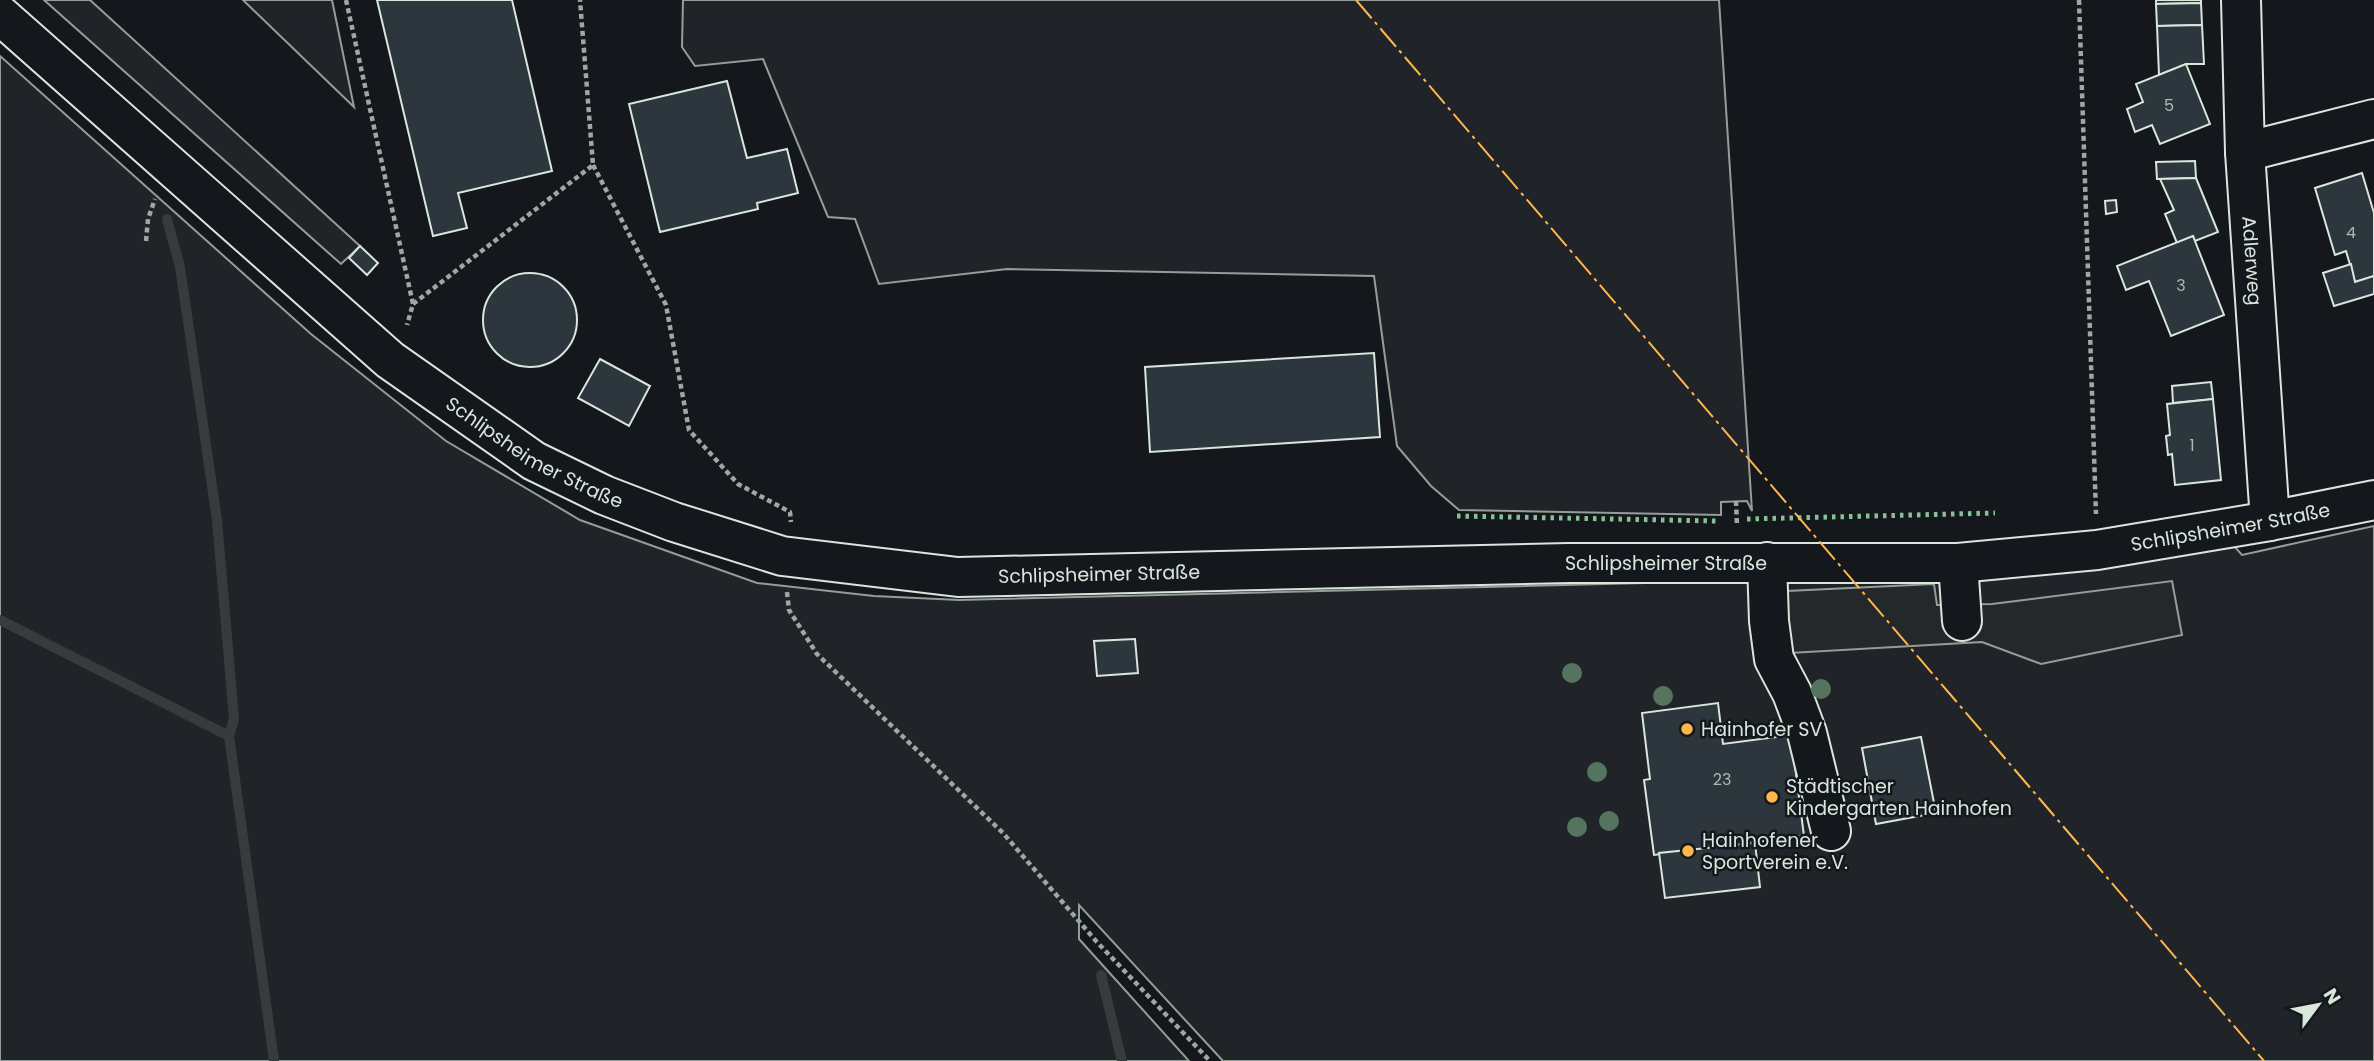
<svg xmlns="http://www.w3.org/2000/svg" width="2374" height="1061" viewBox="0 0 2374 1061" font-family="Poppins,sans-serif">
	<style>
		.green { fill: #202428; stroke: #939e99; stroke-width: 2 }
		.parking { fill: #24282b; stroke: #939e99; stroke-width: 2 }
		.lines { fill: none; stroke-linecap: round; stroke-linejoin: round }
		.stream { stroke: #363b3e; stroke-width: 10 }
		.building { fill: #2c363c; stroke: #d8e6dc; stroke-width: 2 }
		.minor-casing { stroke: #d8e6dc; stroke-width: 42 }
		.path { stroke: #9da8a2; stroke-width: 4.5; stroke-dasharray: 5 3.5; stroke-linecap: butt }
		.minor { stroke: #14181c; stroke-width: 38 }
		.hedge { stroke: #8ac095; stroke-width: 5; stroke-dasharray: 3.5 5; stroke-linecap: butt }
		.power { stroke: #ffb74d; stroke-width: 2; stroke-dasharray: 24 5 3.5 5; stroke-linecap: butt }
		.tree { fill: #55745f }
		.poi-dot { fill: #ffb74d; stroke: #14181c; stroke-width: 2.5 }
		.labels { text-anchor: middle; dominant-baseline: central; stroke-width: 5; stroke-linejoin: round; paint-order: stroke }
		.number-label { font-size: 16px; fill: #adbab4 }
		.street-label { font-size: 19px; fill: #d8e6dc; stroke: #14181c }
		.poi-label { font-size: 19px; fill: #d8e6dc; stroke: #14181c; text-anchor: start }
	</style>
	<rect width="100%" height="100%" fill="#14181c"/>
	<g class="green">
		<polygon points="44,0 90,0 360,246 341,264"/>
		<polygon points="243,0 332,0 354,107"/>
		<polygon points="683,0 1719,0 1752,511 1747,501 1721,502 1721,515 1459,510 1431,486 1397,446 1374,276 1007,269 879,284 855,219 828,217 763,59 695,66 682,47"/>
		<polygon points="0,56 311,334 446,441 580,520 757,583 874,596 959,600 1726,581 2234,546 2242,555 2374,526 2374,1061 1223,1061 1079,905 1079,939 1189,1061 0,1061"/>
	</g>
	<polygon class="parking" points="2172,581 2182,635 2041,664 1982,642 1790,653 1787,591 1934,584 1937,605 1992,604"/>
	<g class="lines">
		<g class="stream">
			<polyline points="167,219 180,267 217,520 234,719 229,736"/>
			<polyline points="0,620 229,736 274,1061"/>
			<polyline points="1101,975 1122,1061"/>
		</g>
	</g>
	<g class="building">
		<polygon points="377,0 512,0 552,171 458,193 467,228 433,236"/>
		<polygon points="2156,0 2201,0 2201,3 2156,4"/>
		<polygon points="2201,3 2202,25 2157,26 2156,4"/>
		<polygon points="2202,25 2204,64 2186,64 2159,75 2157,26"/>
		<polygon points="2186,64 2210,124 2160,144 2152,125 2135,132 2127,109 2143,102 2136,84"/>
		<polygon points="727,81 747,158 787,149 798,193 757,203 758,209 660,232 629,104"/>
		<polygon points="2195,161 2196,178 2157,179 2156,162"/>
		<polygon points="2362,173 2374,213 2374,276 2355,282 2346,251 2335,255 2315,188"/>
		<polygon points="2196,178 2218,232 2195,241 2193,236 2177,243 2165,214 2174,210 2160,179"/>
		<polygon points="2116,200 2117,212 2106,214 2105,201"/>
		<polygon points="2193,236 2224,315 2171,336 2149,281 2126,290 2117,266"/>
		<polygon points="360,246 378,263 367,275 349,258"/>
		<polygon points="2351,264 2355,282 2374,276 2374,294 2334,306 2323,273"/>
		<circle cx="530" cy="320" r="47"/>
		<polygon points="1374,353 1380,437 1150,452 1145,367"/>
		<polygon points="600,359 650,386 629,426 578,398"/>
		<polygon points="2211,382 2213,399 2173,403 2172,386"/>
		<polygon points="2213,399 2221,480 2175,485 2172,454 2168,455 2166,436 2170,435 2167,404"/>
		<polygon points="1135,639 1138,673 1097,676 1094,641"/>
		<polygon points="1718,703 1723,744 1791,735 1804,836 1654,855 1644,780 1650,779 1642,713"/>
		<polygon points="1921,737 1936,813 1876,824 1862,748"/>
		<polygon points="1755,843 1760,887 1665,898 1659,853"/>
	</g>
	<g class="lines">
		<defs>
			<g id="minor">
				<path id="s1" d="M2241 0 2245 152 2270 521"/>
				<path id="s2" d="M0 15 390 360 534 461 604 495 674 522 782 556 958 577 1569 563H1958L2097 550 2270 521 2374 500"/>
				<polyline points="2245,152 2374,119"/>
				<polyline points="1767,562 1769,621 1774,659 1792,693 1807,733 1831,831"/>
				<polyline points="1958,563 1962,621"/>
			</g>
		</defs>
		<use href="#minor" class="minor-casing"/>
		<g class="path">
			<polyline points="346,0 413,304 407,325"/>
			<polyline points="2079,0 2096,514"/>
			<polyline points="593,165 666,305 689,430 738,484 790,512 791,522"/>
			<polyline points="146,241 148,219 155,199"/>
			<polyline points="413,304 593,165 580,0"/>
			<polyline points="1736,501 1737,526"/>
			<polyline points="787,592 789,610 817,654 1003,833 1096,941 1210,1061"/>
		</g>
		<use href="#minor" class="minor"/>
		<g class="hedge">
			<polyline points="1457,516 1717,521"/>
			<polyline points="1747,519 1995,513"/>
		</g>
		<polyline class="power" points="1356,0 2264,1061"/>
	</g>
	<g class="tree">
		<circle cx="1572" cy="673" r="10"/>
		<circle cx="1821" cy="689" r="10"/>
		<circle cx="1663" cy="696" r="10"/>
		<circle cx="1597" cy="772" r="10"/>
		<circle cx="1609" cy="821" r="10"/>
		<circle cx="1577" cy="827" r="10"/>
	</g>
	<g class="poi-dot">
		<circle cx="1687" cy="729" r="7"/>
		<circle cx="1772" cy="797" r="7"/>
		<circle cx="1688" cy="851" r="7"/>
	</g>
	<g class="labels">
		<g class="number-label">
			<text x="2169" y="105">5</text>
			<text x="2351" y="232">4</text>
			<text x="2181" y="285">3</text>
			<text x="2192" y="445">1</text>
			<text x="1722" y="779">23</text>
		</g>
		<g class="street-label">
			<text stroke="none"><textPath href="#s1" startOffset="261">Adlerweg</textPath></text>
			<text stroke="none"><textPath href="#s2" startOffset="693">Schlipsheimer Straße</textPath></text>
			<text stroke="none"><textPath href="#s2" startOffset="2415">Schlipsheimer Straße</textPath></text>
			<text stroke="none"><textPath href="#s2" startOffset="1848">Schlipsheimer Straße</textPath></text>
			<text stroke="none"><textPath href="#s2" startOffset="1281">Schlipsheimer Straße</textPath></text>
		</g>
		<g class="poi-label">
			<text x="1701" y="729">Hainhofer SV</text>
			<text x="1786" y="786">Städtischer<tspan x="1786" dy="22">Kindergarten Hainhofen</tspan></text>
			<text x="1702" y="840">Hainhofener<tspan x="1702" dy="22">Sportverein e.V.</tspan></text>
		</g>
	</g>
	<g transform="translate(2318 1005) rotate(58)" stroke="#14181c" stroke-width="5" paint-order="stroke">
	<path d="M0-5L12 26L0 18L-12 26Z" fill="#d8e6dc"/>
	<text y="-10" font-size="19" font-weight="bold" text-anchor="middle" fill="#d8e6dc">N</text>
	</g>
</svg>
